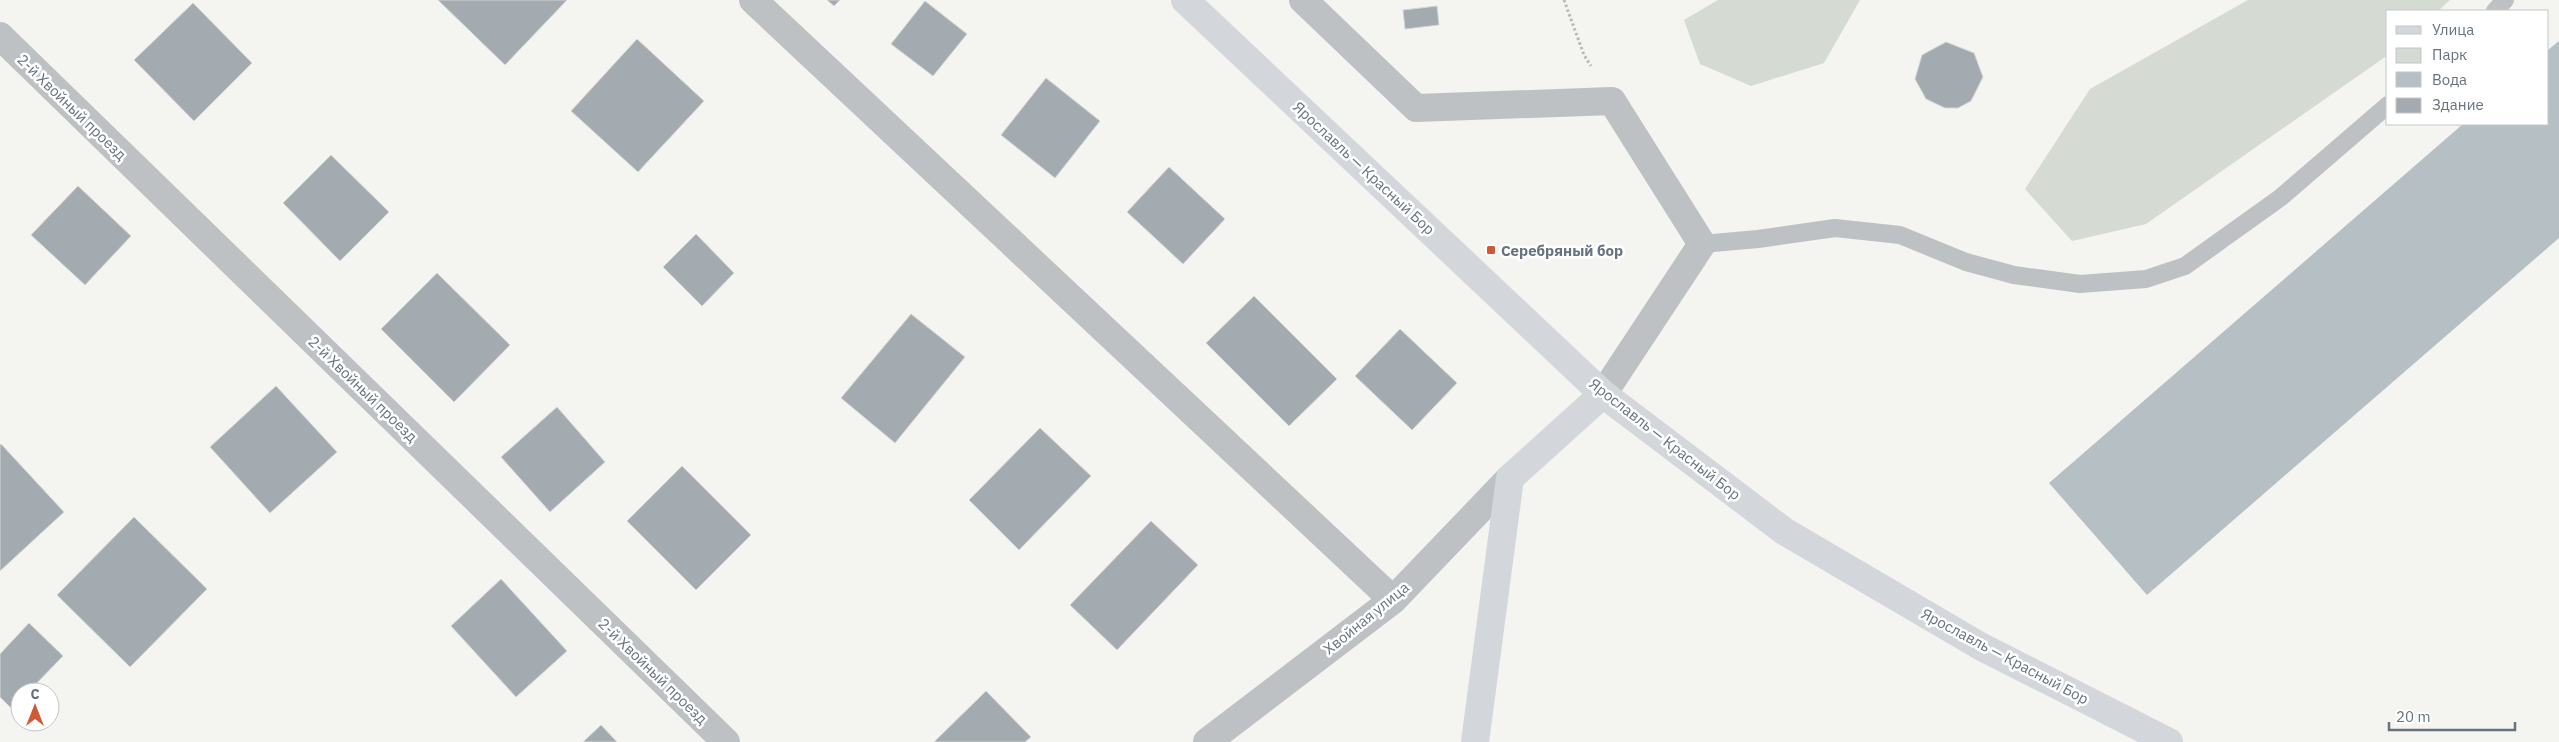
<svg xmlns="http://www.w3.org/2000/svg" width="2559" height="742" font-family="'IBM Plex Sans',sans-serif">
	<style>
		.green { fill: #d5dad2 }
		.water { fill: #b6c0c4 }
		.building { fill: #a4abb0; stroke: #d5d5d3 }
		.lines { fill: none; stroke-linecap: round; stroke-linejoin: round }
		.path { stroke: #b7babc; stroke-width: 3; stroke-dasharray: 2.5 2.5; stroke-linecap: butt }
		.lane { stroke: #bdc1c4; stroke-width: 18 }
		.street { stroke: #bdc1c4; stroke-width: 28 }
		.secondary { stroke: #d3d7db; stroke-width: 28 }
		.poi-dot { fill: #cf5835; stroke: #fff; stroke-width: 2 }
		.labels { text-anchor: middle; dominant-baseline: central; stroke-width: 5; stroke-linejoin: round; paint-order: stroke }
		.street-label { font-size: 15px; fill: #66737e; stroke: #fff }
		.poi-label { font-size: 15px; font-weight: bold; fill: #66737e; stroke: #fff; text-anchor: start }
	</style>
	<rect width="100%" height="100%" fill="#f4f4f0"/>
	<!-- green -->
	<g class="green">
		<polygon points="1718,0 1860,0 1824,63 1751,86 1700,64 1684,20"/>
		<polygon points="2248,0 2450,0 2438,11 2388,11 2388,55 2146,224 2072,241 2025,189 2090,89"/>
	</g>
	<!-- water -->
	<polygon class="water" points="2559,41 2559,238 2147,595 2049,483 2463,124 2548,124 2548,50"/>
	<!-- building -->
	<g class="building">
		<polygon points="438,0 567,0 505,65"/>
		<polygon points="827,0 840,0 834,6"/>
		<polygon points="925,1 967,34 933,76 891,44"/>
		<polygon points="193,3 252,63 194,121 134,60"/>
		<polygon points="1437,6 1439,25 1405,29 1403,10"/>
		<polygon points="637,39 704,101 638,172 571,111"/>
		<polygon points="1946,42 1974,53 1983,77 1971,101 1958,108 1945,108 1926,99 1915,79 1922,55"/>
		<polygon points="1046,78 1100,121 1055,178 1001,135"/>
		<polygon points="331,155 389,212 340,261 283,203"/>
		<polygon points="1169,167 1225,219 1183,264 1127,212"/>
		<polygon points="78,186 131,236 85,285 31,235"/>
		<polygon points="696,234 734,273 702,306 663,267"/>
		<polygon points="437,273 510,345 454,402 381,329"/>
		<polygon points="1254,296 1337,379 1289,426 1206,343"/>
		<polygon points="911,314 965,357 895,443 841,398"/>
		<polygon points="1400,329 1457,383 1412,430 1355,376"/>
		<polygon points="276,386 337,452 270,513 210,447"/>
		<polygon points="557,407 605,462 550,512 501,457"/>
		<polygon points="1040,428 1091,476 1019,550 969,500"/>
		<polygon points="1,444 64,512 0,571 0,445"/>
		<polygon points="682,466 751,535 696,590 627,521"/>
		<polygon points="134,517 207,589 130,667 57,595"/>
		<polygon points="1151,521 1198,565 1117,650 1070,605"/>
		<polygon points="501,579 567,651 516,697 451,626"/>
		<polygon points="29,623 63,656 28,692 20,692 20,701 12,709 0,697 0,654"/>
		<polygon points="986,691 1031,737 1025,742 934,742"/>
		<polygon points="601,725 617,742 583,742"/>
	</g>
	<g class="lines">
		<!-- path -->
		<polyline class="path" points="1564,0 1584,55 1591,66"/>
		<!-- lane -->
		<g class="lane">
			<polyline points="2495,11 2505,0"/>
			<polyline points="1702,244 1758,239 1835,228 1900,235 1966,262 2014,275 2080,284 2146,279 2185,266 2224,238 2280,198 2388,105"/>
		</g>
		<!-- street -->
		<g class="street">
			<polyline points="753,0 1393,600"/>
			<polyline points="1303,0 1416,108 1612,101 1702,244 1603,394"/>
			<polyline points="0,36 726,742"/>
			<polyline points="1207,742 1393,600 1510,478"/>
		</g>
		<!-- secondary -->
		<g class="secondary">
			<polyline points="1185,0 1603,394 1784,531 1980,646 2169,742"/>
			<polyline points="1475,742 1510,478 1603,394"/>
		</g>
	</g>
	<!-- markers -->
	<rect class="poi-dot" x="1486" y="245" width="10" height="10" rx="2.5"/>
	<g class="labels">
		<!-- street labels -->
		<g class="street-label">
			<text transform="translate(72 107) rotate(44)">2-й Хвойный проезд</text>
			<text transform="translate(1364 168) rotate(43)">Ярославль — Красный Бор</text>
			<text transform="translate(363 389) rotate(44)">2-й Хвойный проезд</text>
			<text transform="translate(1665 439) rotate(38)">Ярославль — Красный Бор</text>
			<text transform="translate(1366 618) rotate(-39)">Хвойная улица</text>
			<text transform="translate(2005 656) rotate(28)">Ярославль — Красный Бор</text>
			<text transform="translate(653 671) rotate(44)">2-й Хвойный проезд</text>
		</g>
		<!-- poi labels -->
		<g class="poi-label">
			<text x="1501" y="250">Серебряный бор</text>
		</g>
	</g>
	<!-- legend -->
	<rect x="2386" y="10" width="162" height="115" fill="#ffffff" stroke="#c2c7cb"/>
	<rect x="2396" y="26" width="25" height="8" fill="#d3d7db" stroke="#c2c7cb"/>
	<text x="2432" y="35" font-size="15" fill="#66737e">Улица</text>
	<rect x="2396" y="48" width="25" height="15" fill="#d5dad2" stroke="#c2c7cb"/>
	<text x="2432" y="60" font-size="15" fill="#66737e">Парк</text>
	<rect x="2396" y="72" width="25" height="15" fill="#b6c0c4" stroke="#c2c7cb"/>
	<text x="2432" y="85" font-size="15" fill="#66737e">Вода</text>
	<rect x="2396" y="98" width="25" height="15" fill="#a4abb0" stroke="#c2c7cb"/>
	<text x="2432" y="110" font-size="15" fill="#66737e">Здание</text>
	<!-- north arrow -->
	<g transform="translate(35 707)"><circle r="24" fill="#ffffff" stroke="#c2c7cb"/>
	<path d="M0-4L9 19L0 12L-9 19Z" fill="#cf5835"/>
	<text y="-8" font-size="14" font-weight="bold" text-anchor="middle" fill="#66737e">С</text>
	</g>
	<!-- scale -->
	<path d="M2389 722v8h126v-8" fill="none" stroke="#66737e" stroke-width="2.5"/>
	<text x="2396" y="722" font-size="15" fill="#66737e" stroke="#ffffff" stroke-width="4" paint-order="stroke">20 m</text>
</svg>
